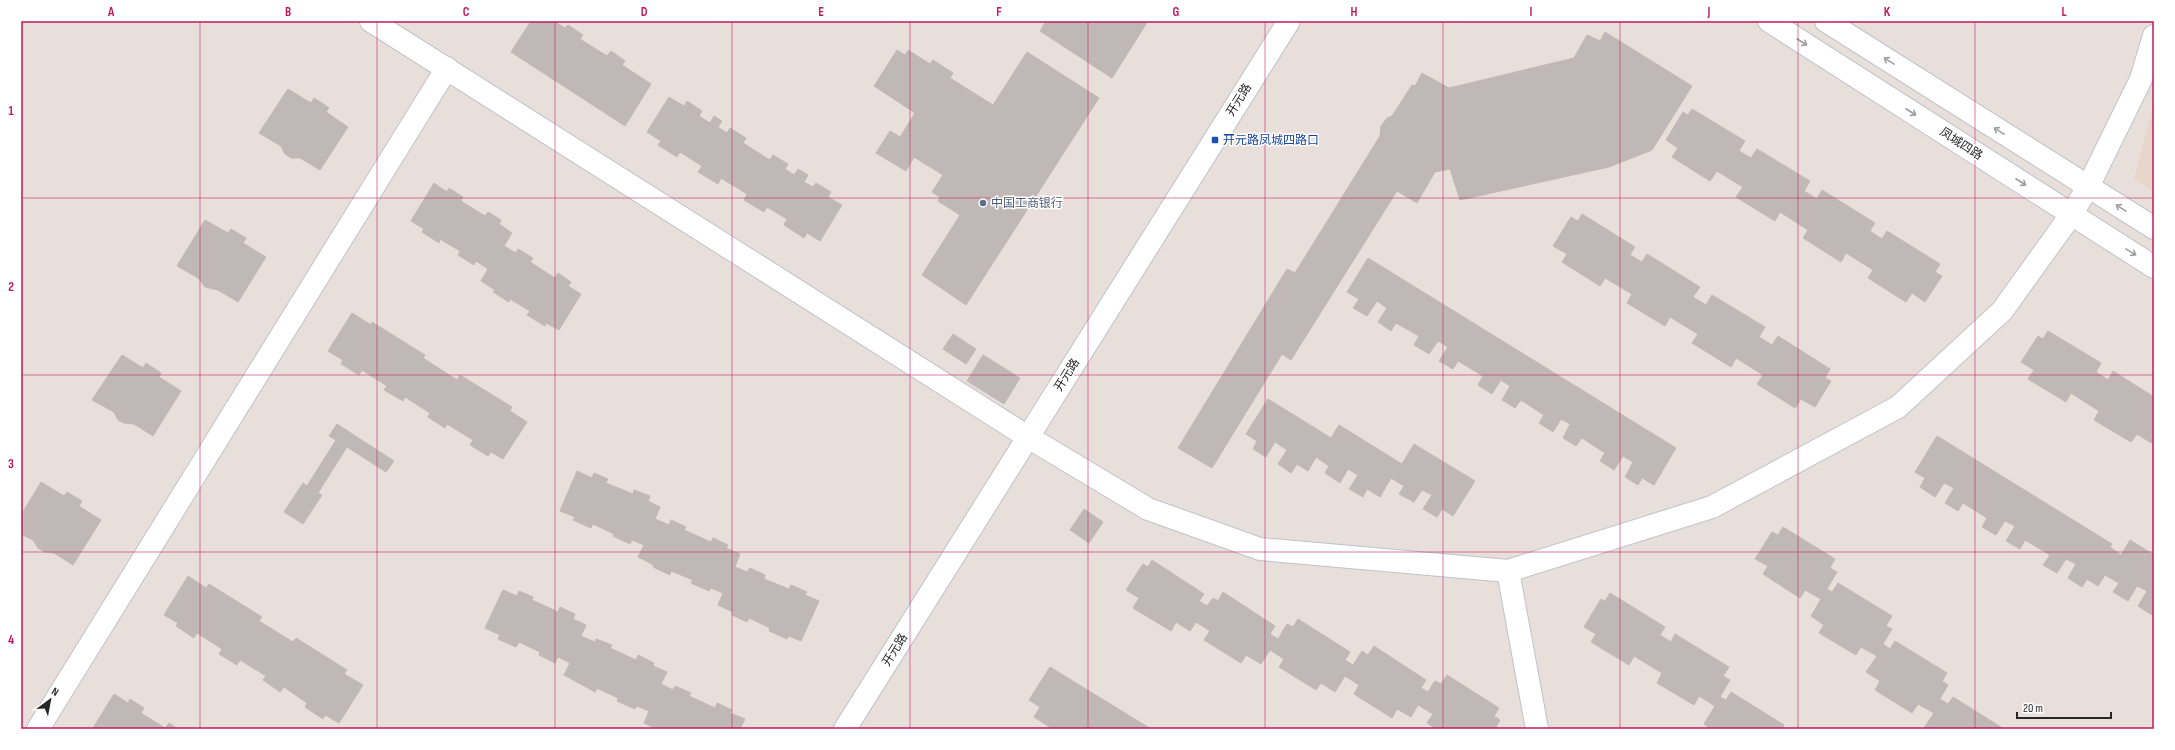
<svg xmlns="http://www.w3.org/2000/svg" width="2175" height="750" font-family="'Sofia Sans Condensed','Noto Sans SC',sans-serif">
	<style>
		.education { fill: #e8d6ca }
		.building { fill: #c0b8b6; stroke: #c2b9b4 }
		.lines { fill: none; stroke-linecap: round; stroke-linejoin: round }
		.minor-casing { stroke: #bec4cc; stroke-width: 24 }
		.tertiary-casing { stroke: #bec4cc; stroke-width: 24 }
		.minor { stroke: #fff; stroke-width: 22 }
		.tertiary { stroke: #fff; stroke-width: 22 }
		.oneway { stroke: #9e9e9e }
		.grid { fill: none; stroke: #c2185b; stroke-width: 1; stroke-opacity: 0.55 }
		.transit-dot { fill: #1a4fb4; stroke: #fff; stroke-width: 1.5 }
		.service-dot { fill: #5c6f8a; stroke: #fff; stroke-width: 1.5 }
		.labels { text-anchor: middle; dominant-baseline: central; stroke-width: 3; stroke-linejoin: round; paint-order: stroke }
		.street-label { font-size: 12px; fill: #272727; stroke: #fff }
		.transit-label { font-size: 12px; fill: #164399; stroke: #fff; text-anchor: start }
		.service-label { font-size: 12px; fill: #4e5e75; stroke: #fff; text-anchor: start }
		.neatline { fill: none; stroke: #c2185b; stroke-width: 1.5 }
		.grid-label { font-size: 13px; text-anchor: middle; font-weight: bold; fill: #c2185b }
	</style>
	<rect width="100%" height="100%" fill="#e8deda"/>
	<!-- education -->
	<polygon class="education" points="2154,104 2154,191 2134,179"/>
	<!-- building -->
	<g class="building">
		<polygon points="531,21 554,21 565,28 568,25 583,35 580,39 607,56 611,51 625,61 622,65 651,84 625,126 511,52"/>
		<polygon points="1046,21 1148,21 1112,78 1040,31"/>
		<polygon points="1605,32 1692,86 1652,150 1609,167 1460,200 1450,169 1435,172 1417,203 1397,191 1291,360 1282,354 1212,468 1178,448 1287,269 1295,273 1380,136 1381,126 1387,118 1392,116 1412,85 1415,86 1422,73 1449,88 1574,58 1587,35 1600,41"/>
		<polygon points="897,50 905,55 908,50 930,64 933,60 953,73 950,78 993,105 1027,52 1099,98 966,305 922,275 960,215 938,201 940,197 932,192 943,175 914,157 906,171 876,153 890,131 900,137 915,113 874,86"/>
		<polygon points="288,89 311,103 314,98 325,105 329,108 326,112 348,127 320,170 300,158 291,158 285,154 281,146 259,133"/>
		<polygon points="669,97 684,106 687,101 702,111 699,116 710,123 714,116 722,121 718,127 727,133 730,128 746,138 743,143 770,160 773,155 788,164 785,169 794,175 798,169 808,175 804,182 813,187 816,183 831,192 828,197 842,205 820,241 807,233 804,238 784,225 787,219 767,207 764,212 744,200 747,194 721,178 718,184 698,172 702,166 680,152 677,157 658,145 661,141 647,132"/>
		<polygon points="1692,109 1745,141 1739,151 1751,158 1757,149 1810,181 1804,191 1817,199 1822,190 1875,223 1870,231 1882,239 1887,231 1940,264 1935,272 1942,276 1925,302 1912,293 1906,302 1868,278 1873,270 1846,253 1841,262 1803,238 1808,230 1780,212 1775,221 1736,197 1743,187 1717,171 1710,181 1672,157 1678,148 1666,140 1683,112 1688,115"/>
		<polygon points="434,183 447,192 449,188 463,197 461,201 485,216 488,212 501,220 499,224 512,233 504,246 516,253 518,249 533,258 530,262 555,278 558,273 571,282 568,286 581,294 559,330 546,323 545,326 527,315 530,311 510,299 509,302 493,292 495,290 481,281 488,269 476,261 474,265 458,255 460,251 440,239 439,243 422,232 424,229 411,221"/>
		<polygon points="1582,214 1635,247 1630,255 1642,262 1647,254 1700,287 1693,297 1706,305 1712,295 1765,327 1759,337 1772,345 1778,336 1830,369 1825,378 1831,381 1815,407 1801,399 1795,408 1757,384 1763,375 1736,358 1731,367 1692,343 1698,334 1670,317 1665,326 1627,303 1632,294 1605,278 1600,286 1562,262 1567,254 1553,246 1571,217 1578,221"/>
		<polygon points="205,220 228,233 231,229 246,238 243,243 266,257 238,302 218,290 205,287 198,278 177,266"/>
		<polygon points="1368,258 1676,448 1654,485 1642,478 1638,485 1625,477 1633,462 1623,456 1614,470 1600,461 1605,453 1582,438 1576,446 1563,438 1570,424 1561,419 1553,432 1539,423 1544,415 1521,400 1515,408 1502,400 1510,386 1501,380 1492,394 1478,385 1483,376 1458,361 1453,369 1439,361 1448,347 1438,341 1429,354 1414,345 1419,336 1396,323 1391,331 1378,322 1387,308 1377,301 1367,316 1353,308 1359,299 1347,292"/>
		<polygon points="352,313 371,325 372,322 425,355 423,358 457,380 460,375 512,407 510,411 527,422 503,459 491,452 488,456 470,445 473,440 447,424 445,428 428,417 430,413 405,397 403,401 384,390 387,386 362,370 359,375 341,364 343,360 328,351"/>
		<polygon points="2048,331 2101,363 2096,372 2108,380 2113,371 2154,397 2154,439 2151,443 2137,434 2131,442 2094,420 2099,411 2071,393 2066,402 2028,379 2034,370 2021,362 2038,336 2043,339"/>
		<polygon points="953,334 976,349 966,364 943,349"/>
		<polygon points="122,355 143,368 146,363 161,373 159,377 181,391 153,436 134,424 124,423 118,420 114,412 92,400"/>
		<polygon points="983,355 1020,378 1004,404 967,381"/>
		<polygon points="1268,399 1331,438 1339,425 1402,464 1414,444 1475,481 1453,516 1442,509 1437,517 1423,509 1432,495 1422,490 1414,502 1399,494 1404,486 1391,478 1380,497 1367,489 1363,497 1349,489 1358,475 1348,469 1340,483 1325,473 1329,466 1316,457 1308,471 1297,464 1291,473 1278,464 1287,450 1275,442 1266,457 1253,449 1257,441 1246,434"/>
		<polygon points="337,424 394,461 386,472 347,447 318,493 322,495 303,524 284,512 303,483 307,486 336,440 329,436"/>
		<polygon points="1937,436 2112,544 2110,547 2121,555 2130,540 2154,555 2154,612 2152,615 2138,606 2147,591 2137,586 2128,601 2113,592 2119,583 2105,575 2098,586 2087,579 2082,587 2068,578 2076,564 2066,559 2057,573 2043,565 2050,555 2025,540 2020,549 2006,541 2015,526 2005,521 1996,535 1982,527 1987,518 1963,503 1958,511 1945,503 1954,488 1944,483 1935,497 1920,487 1925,478 1915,472"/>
		<polygon points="577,471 592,478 594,473 608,479 606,483 633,494 634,490 650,496 648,501 660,507 655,519 669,525 671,520 686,527 684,530 711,542 713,538 728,545 726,548 740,554 735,567 747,572 750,568 765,575 764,579 789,589 791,585 807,592 805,595 819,601 801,641 789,636 787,639 769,631 770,628 749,618 747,622 732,615 733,612 718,605 723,593 711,588 709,591 691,583 693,580 671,571 670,575 653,567 654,565 638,557 644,545 632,540 630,544 613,536 614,534 593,524 591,528 573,520 575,517 560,511"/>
		<polygon points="41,482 64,496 67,492 82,501 79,506 101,520 73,565 54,553 45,552 38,548 33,540 21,534 21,515"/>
		<polygon points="1084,509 1103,522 1089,543 1070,530"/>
		<polygon points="1783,527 1835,559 1830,568 1837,572 1827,589 1832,592 1838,583 1892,616 1886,626 1892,629 1883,644 1890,649 1895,641 1947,673 1942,681 1948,685 1940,699 1948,704 1953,697 2004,729 1926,729 1924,728 1934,713 1918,704 1912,713 1875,690 1880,681 1866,672 1877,656 1861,647 1856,655 1819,633 1824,625 1811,616 1821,599 1805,590 1800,598 1763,574 1768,566 1755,559 1772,532 1778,535"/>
		<polygon points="1152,560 1204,594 1199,601 1207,606 1213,598 1218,601 1223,592 1275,626 1270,634 1278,639 1287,624 1293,627 1298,619 1350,652 1345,660 1353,665 1362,651 1368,655 1374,646 1426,680 1421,688 1428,692 1435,681 1441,684 1447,675 1499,708 1494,716 1500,720 1495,729 1436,729 1427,723 1433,714 1418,705 1411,717 1397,709 1392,718 1354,694 1359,685 1345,676 1335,692 1321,683 1316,690 1279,667 1284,659 1270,650 1261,664 1246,655 1241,663 1204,640 1210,631 1196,622 1190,631 1176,622 1171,631 1133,608 1139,598 1126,590 1143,564 1148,567"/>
		<polygon points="188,576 206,588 209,584 262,617 259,621 293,642 296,638 347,670 344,674 363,685 339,723 325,715 323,719 305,707 307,703 284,687 280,692 263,680 266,676 240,660 237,665 219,654 222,649 197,633 194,638 176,626 178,623 164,615"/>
		<polygon points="503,590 517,596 519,591 533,597 532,600 558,612 560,607 575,614 573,619 586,625 581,636 595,642 596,639 612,645 610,648 636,660 638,655 654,663 653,666 667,672 661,684 673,690 675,686 691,693 689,696 715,708 717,703 732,710 730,713 745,719 740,729 657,729 644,723 649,711 637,706 635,709 617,701 618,698 597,688 595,692 564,675 570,663 558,657 555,663 539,655 540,652 519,642 516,647 498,639 500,635 485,628"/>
		<polygon points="1610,593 1665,627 1660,635 1671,642 1675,634 1729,667 1723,676 1730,680 1720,697 1726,700 1731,692 1784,725 1782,729 1711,729 1704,724 1715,706 1699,696 1694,705 1657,683 1662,673 1634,656 1629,665 1591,642 1596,634 1584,627 1601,599 1605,601"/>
		<polygon points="1050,667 1151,729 1053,729 1034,717 1040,707 1029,700"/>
		<polygon points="114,694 128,703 130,699 144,708 141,713 165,728 169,723 178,729 95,729 93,728"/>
	</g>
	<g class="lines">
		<defs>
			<g id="minor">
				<polyline points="371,21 1028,437 1148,509 1260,549 1508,571 1712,507 1898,407 2002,311 2071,215 2088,187 2141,79 2154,36"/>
				<polyline points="1508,571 1537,729"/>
				<polyline points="38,729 447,68"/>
			</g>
			<g id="tertiary">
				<polyline points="1769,21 2154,267"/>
				<polyline points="1826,21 2154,228"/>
				<polyline points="845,729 1289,21"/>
			</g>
		</defs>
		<!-- minor casing -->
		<use href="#minor" class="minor-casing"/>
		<!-- tertiary casing -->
		<use href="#tertiary" class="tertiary-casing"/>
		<!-- minor -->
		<use href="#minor" class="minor"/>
		<!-- tertiary -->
		<use href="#tertiary" class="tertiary"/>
	</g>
	<!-- one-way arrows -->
	<defs><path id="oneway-shaft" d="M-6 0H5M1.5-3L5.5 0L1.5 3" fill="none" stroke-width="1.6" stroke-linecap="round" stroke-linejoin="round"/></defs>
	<g class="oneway">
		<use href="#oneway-shaft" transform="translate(1802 42) rotate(33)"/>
		<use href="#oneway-shaft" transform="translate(1889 61) rotate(-148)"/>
		<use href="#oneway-shaft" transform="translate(1911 112) rotate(33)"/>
		<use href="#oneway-shaft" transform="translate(1999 131) rotate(-148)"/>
		<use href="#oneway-shaft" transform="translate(2021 182) rotate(33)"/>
		<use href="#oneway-shaft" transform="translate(2121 208) rotate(-148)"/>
		<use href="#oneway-shaft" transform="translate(2131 252) rotate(32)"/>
	</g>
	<!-- grid -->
	<path class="grid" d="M200,21V729M377,21V729M555,21V729M732,21V729M910,21V729M1088,21V729M1265,21V729M1443,21V729M1620,21V729M1798,21V729M1975,21V729M21,198H2154M21,375H2154M21,552H2154"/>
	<!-- markers -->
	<rect class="transit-dot" x="1211" y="136" width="8" height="8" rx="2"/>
	<circle class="service-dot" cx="983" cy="203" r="4"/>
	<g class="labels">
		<!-- street labels -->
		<g class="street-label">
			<text transform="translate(1239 100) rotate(-58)">开元路</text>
			<text transform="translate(1961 144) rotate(33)">凤城四路</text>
			<text transform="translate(1067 375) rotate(-58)">开元路</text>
			<text transform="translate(895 650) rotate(-58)">开元路</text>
		</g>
		<!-- transit labels -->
		<g class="transit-label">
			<text x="1223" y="140">开元路凤城四路口</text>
		</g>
		<!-- service labels -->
		<g class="service-label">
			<text x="991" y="203">中国工商银行</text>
		</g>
	</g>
	<!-- border -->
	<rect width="2175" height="750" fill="none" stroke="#ffffff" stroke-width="44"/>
	<!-- north arrow -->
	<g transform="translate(50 700) rotate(32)" stroke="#ffffff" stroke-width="3" paint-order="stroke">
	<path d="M0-3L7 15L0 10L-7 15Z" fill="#272727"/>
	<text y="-6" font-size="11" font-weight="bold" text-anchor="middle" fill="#272727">N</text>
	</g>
	<!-- scale -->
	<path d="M2017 712v6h94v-6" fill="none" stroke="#272727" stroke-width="2"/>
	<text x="2023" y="712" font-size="12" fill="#272727" stroke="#ffffff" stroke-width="3" paint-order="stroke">20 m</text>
	<rect x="22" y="22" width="2131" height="706" class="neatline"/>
	<g class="grid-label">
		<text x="111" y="16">A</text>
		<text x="288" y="16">B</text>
		<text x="466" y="16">C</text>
		<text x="644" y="16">D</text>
		<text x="821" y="16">E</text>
		<text x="999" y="16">F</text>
		<text x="1176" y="16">G</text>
		<text x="1354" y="16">H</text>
		<text x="1531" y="16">I</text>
		<text x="1709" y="16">J</text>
		<text x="1887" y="16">K</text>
		<text x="2064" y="16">L</text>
		<text x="11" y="115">1</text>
		<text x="11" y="291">2</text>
		<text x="11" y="468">3</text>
		<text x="11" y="644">4</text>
	</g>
</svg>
